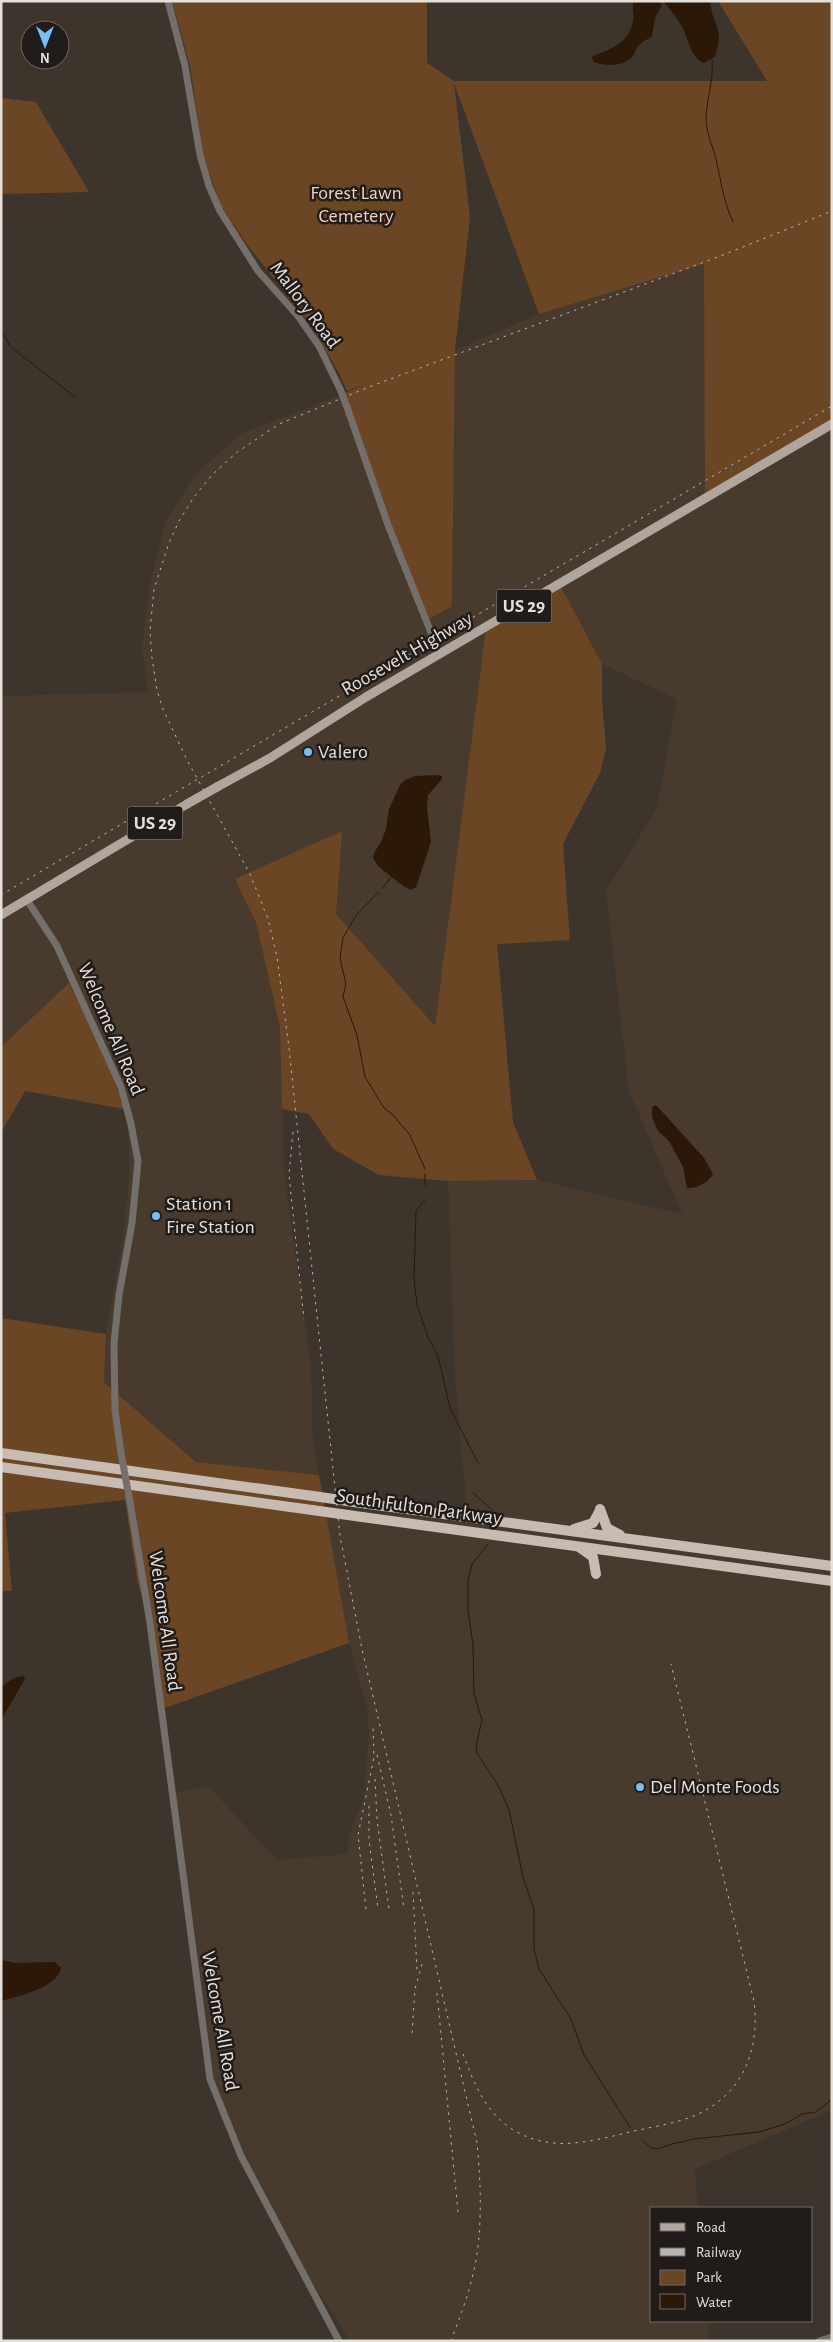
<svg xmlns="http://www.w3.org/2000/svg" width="833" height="2342" font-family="'Alegreya Sans',sans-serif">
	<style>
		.built { fill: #493a2e }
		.green { fill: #6b4625 }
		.water { fill: #2b1807 }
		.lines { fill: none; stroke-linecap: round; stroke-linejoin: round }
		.stream { stroke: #2b1807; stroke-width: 1 }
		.minor { stroke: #746f6b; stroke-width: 7 }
		.major { stroke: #b0a69e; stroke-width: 9 }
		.highway { stroke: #c8bcb2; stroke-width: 10 }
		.rail { stroke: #bcb5af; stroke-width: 1; stroke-dasharray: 2.5 5; stroke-linecap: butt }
		.minor-bridge { stroke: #746f6b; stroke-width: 7 }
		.major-bridge { stroke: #b0a69e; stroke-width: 9 }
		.highway-bridge { stroke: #c8bcb2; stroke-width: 10 }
		.poi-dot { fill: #75c0f6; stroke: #211c19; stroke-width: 2 }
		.labels { text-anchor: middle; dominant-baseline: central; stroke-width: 5; stroke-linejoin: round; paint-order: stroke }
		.shield { fill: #211c19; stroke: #aba5a1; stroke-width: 1 }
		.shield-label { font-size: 19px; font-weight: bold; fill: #e6e0db }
		.park-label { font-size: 20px; fill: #f4d2b7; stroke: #211c19 }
		.street-label { font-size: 20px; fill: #e6e0db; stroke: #211c19 }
		.poi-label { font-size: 20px; fill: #e6e0db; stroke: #211c19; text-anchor: start }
	</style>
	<rect width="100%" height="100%" fill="#3d342c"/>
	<!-- built -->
	<polygon class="built" points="704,264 706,497 832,427 832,2110 695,2169 698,2208 652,2208 652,2321 708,2321 709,2341 350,2341 287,2242 219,2115 201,2018 169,1795 208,1786 277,1860 348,1854 349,1834 364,1799 369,1733 367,1708 349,1643 324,1506 468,1523 455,1378 448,1181 537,1180 682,1214 629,1091 606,891 657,808 677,699 602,664 558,581 487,629 435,1027 336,914 235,879 256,923 280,1027 284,1173 311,1365 313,1441 319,1475 196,1462 104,1381 106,1334 121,1250 129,1182 129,1141 123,1105 102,1045 69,983 1,1047 1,696 148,692 142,648 151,579 166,520 195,475 240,434 340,395 452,606 455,350 539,314"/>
	<!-- green -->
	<g class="green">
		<polygon points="172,1 427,1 427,63 454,81 767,81 718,1 832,1 832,427 705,497 704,264 539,314 454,83 470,217 455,350 452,606 424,622 340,395 373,381 347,391 339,373 310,324 246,243 221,206 203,155 190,66"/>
		<polygon points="1,98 36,102 89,192 1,194"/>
		<polygon points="558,581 602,664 602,700 606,749 600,773 563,844 570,940 497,944 513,1122 537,1180 448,1181 379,1175 333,1149 309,1114 282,1109 280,1027 256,923 235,879 342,831 336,914 435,1026 486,629"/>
		<polygon points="69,983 102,1045 124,1109 25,1091 1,1133 1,1047"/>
		<polygon points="1,1318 106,1334 104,1382 196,1462 319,1475 349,1643 162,1709 146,1612 137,1579 125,1500 5,1513 12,1591 1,1591"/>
	</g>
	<!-- water -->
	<g class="water">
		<path d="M634,1H659L662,5L655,18L652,36C647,40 640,42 637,48C635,51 634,56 631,58C622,67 604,66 594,62L591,57C610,49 629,44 633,21C635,13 631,8 634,1Z"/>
		<path d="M663,1H710C713,29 725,26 715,57L704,63C690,57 689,40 682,27C677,18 670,9 663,1Z"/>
		<polygon points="437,775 442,776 442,779 428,795 427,808 431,842 416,887 411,890 403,886 378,866 373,858 374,853 381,842 386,829 389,809 400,785 405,780 415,776"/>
		<path d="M656,1105L704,1158L713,1174C708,1183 696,1189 687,1188L683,1167L669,1141L658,1131L652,1117V1107Z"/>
		<polygon points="23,1676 25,1679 1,1720 1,1687 14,1678"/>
		<path d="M1,1960L15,1963L50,1962H55L61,1968C57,1988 19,1996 1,2001Z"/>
	</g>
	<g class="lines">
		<!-- stream -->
		<g class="stream">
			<path d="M712,60C714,80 707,97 706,117C706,133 712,144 716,159C721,180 723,201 733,222"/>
			<polyline points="1,331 11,347 75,397"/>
			<polyline points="383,888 391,877"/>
			<polyline points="379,892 356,915 343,938 340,958 346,984 343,997 357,1035 365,1077 384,1108 392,1114 410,1135 425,1169"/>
			<polyline points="425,1174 425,1185"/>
			<polyline points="425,1200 416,1211 414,1278 417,1305 428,1337 438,1356 450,1408 478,1463"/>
			<polyline points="473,1493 493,1511"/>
			<polyline points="488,1544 472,1564 468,1580 468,1611 473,1644 474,1694 482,1720 476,1746 477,1753 499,1787 509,1810 523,1877 534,1909 534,1949 539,1969 571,2019 584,2055 630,2127"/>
			<polyline points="643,2141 651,2148 658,2149 672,2144 694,2139 759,2132 785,2124 802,2114 816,2112 832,2099"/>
		</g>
		<!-- minor -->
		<g class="minor">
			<polyline points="168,1 185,66 200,155 209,186 220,211 258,271 298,316 319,346 340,389"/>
			<polyline points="347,407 388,525 440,655"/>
			<polyline points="27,900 57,946 121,1087 131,1124 138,1161 132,1223 119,1295 114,1343 115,1410 121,1453"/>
			<polyline points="130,1502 150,1623 210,2079 241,2156 339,2341"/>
			<polyline points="819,2341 832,2337"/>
		</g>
		<!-- major -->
		<g class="major">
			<polyline points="217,787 270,758 366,697 832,424"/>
			<polyline points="1,915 187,804"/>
		</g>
		<!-- highway -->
		<g class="highway">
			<polyline points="1,1453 320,1497"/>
			<polyline points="1,1467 312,1510"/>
			<polyline points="361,1503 832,1566"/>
			<polyline points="600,1509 607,1528 620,1535"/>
			<polyline points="362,1517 832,1581"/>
			<polyline points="574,1529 593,1523 600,1510"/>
			<polyline points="579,1547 593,1557 596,1574"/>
		</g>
		<!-- rail -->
		<g class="rail">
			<polyline points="1,895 832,406"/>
			<polyline points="293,1132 289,1175 304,1319"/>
			<polyline points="377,1755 391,1815 404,1909"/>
			<polyline points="375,1779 377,1819 389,1909"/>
			<polyline points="369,1806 369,1840 378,1909"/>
			<polyline points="413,1892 417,1970"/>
			<polyline points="366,1909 358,1835 374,1757 373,1725"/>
			<polyline points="437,1993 458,2212"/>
			<polyline points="412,2033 415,1989 422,1964"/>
			<path d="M463,2054C475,2085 485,2113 515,2131C552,2152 588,2142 626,2133C649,2127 675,2124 696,2115C743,2094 760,2050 754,2001L671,1664"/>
			<path d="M451,2341C459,2319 468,2297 473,2274C483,2235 481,2183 477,2143L362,1649L340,1536L289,1048L277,957L268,919L250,874L187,760L162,707L157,690L152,658L150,631L154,589L169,543L179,521L194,497L212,475L236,453L279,424L369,387L723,255L832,211"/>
		</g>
		<!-- minor-bridge -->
		<g class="minor-bridge">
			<polyline points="340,389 347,407"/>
			<polyline points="121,1453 130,1502"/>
		</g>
		<!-- major-bridge -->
		<polyline class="major-bridge" points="187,804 217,787"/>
		<!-- highway-bridge -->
		<g class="highway-bridge">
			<polyline points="320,1497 361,1503"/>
			<polyline points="312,1510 362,1517"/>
		</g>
	</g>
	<!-- markers -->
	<g class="poi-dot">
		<circle cx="308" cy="752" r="5"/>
		<circle cx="156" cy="1216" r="5"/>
		<circle cx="640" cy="1787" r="5"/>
	</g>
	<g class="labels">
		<!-- shield labels -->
		<g class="shield">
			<rect x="496.5" y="589.5" width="55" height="33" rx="4"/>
			<rect x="127.5" y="806.5" width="55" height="33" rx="4"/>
		</g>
		<g class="shield-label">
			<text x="524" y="606">US 29</text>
			<text x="155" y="823">US 29</text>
		</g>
		<!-- park labels -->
		<g class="park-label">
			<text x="356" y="193">Forest Lawn<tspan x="356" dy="23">Cemetery</tspan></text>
		</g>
		<!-- street labels -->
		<g class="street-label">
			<text transform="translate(305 305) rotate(53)">Mallory Road</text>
			<text transform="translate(407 654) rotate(-30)">Roosevelt Highway</text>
			<text transform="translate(111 1029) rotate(67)">Welcome All Road</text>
			<text transform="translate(419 1507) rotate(8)">South Fulton Parkway</text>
			<text transform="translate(165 1621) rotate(82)">Welcome All Road</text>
			<text transform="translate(220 2021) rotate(80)">Welcome All Road</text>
		</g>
		<!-- poi labels -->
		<g class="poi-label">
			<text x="318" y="752">Valero</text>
			<text x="166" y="1204">Station 1<tspan x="166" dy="23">Fire Station</tspan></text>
			<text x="650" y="1787">Del Monte Foods</text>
		</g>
	</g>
	<!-- border -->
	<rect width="833" height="2342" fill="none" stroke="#e6e0db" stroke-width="5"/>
	<!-- legend -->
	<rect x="650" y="2207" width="162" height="115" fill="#211c19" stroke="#706a67"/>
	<rect x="660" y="2223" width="25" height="8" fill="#b0a69e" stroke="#706a67"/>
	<text x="696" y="2232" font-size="15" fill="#e6e0db">Road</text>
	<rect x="660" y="2248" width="25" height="8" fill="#bcb5af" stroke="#706a67"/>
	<text x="696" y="2257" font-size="15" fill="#e6e0db">Railway</text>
	<rect x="660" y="2270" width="25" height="15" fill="#6b4625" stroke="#706a67"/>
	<text x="696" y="2282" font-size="15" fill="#e6e0db">Park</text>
	<rect x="660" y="2294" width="25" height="15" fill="#2b1807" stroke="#706a67"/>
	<text x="696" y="2307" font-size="15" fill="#e6e0db">Water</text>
	<!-- north arrow -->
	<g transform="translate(45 45) rotate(180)"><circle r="24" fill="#211c19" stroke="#706a67"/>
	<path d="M0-4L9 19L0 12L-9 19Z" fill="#75c0f6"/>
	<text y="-8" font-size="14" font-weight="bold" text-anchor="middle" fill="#e6e0db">N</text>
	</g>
</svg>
